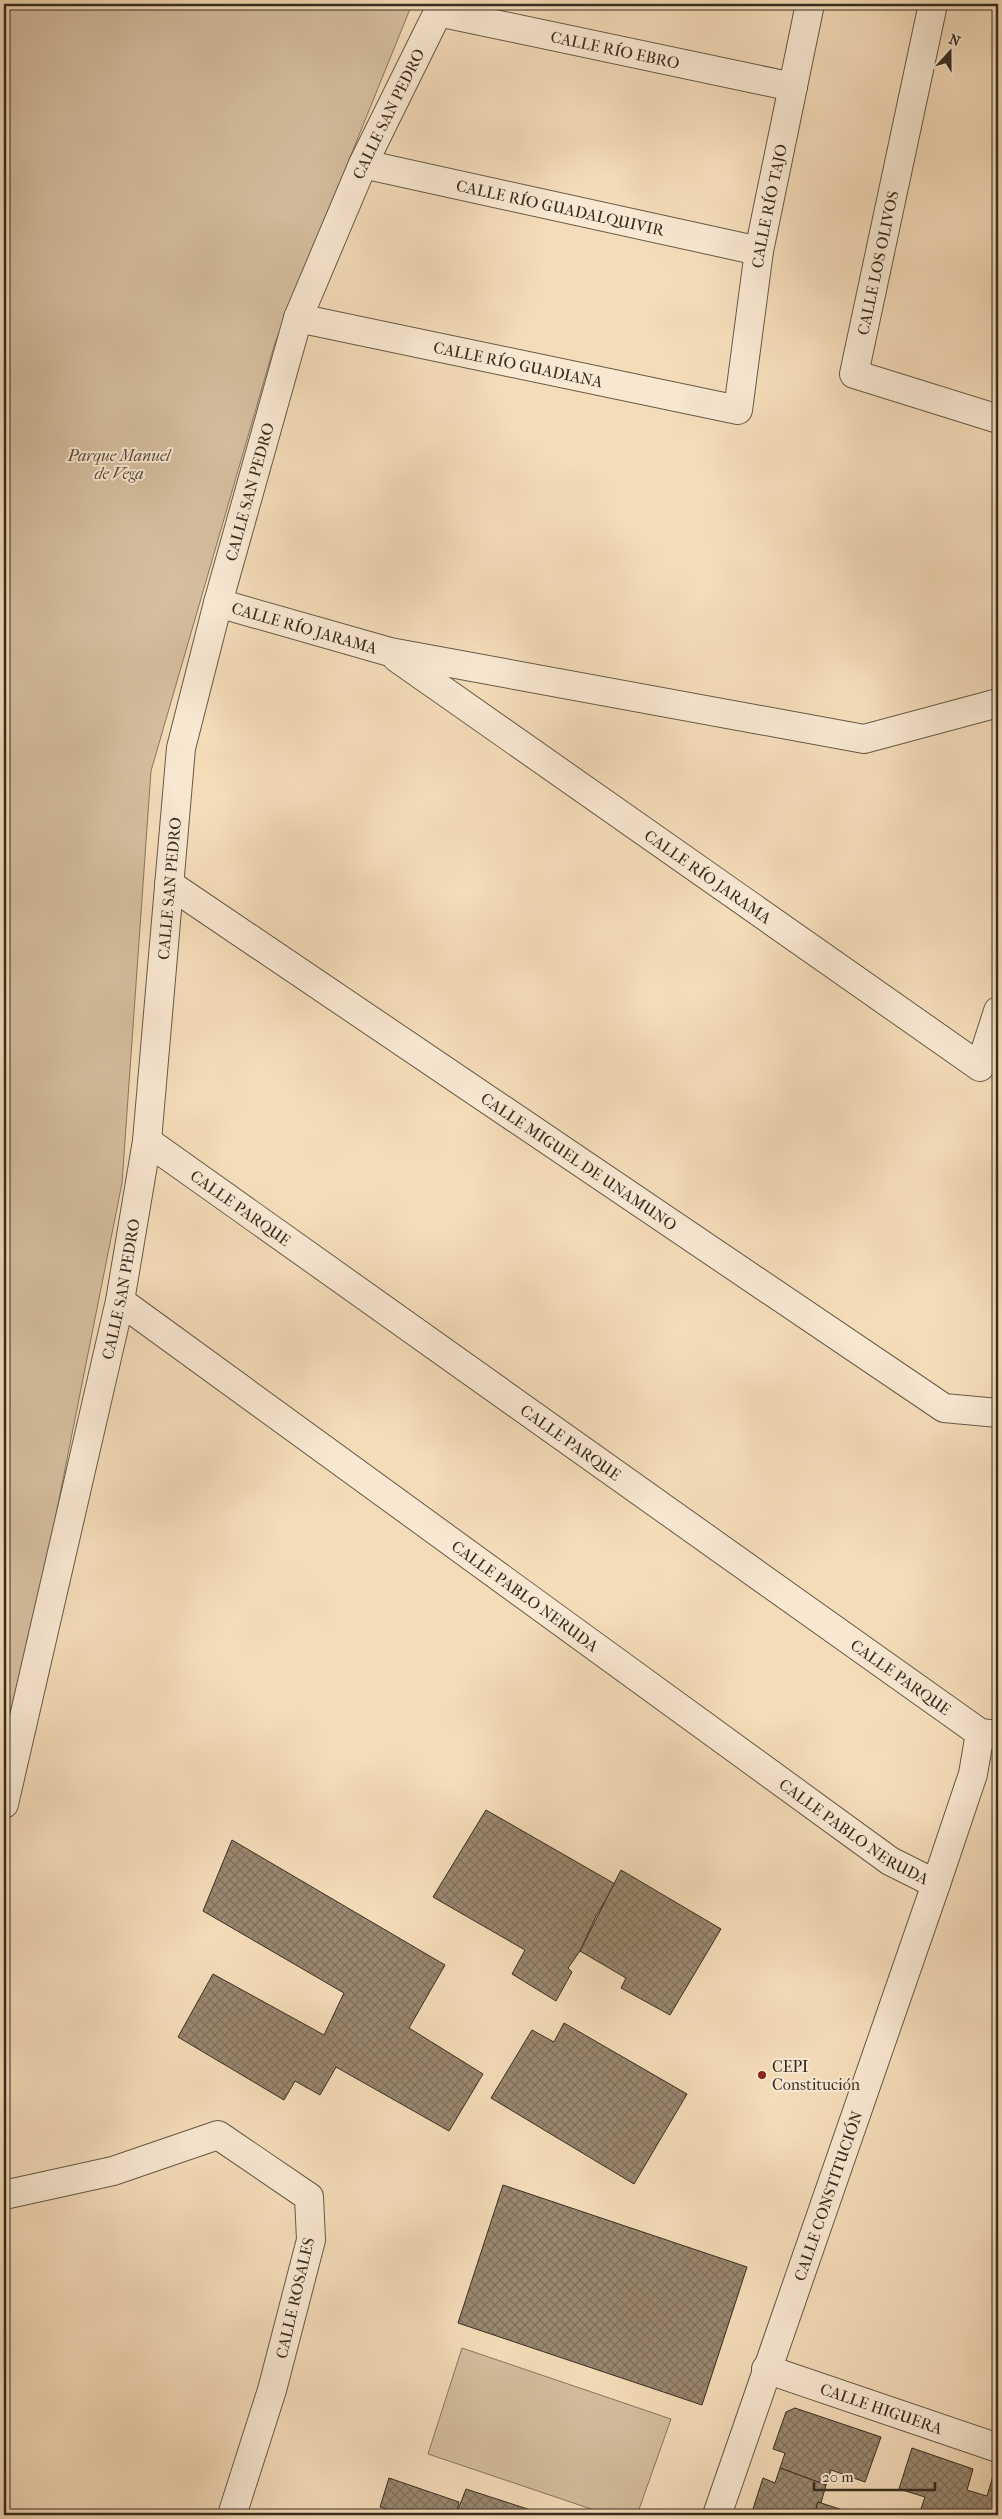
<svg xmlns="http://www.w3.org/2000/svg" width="1002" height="2519" font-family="'IM FELL French Canon',serif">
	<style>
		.park { fill: #d5be9f; stroke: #867660 }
		.building { fill: url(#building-cross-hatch); stroke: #372d20 }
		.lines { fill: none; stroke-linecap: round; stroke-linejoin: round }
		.street-casing { stroke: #665946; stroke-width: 30 }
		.street { stroke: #f8e8d2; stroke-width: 28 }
		.poi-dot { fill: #8f2418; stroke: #f8e8d2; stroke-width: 2 }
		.labels { text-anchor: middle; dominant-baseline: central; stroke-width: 4; stroke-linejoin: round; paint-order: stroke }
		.street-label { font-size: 16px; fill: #372d20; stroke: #f8e8d2 }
		.park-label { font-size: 16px; font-style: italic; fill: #574a39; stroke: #f8e8d2 }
		.poi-label { font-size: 16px; fill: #372d20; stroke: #f8e8d2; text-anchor: start }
	</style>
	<defs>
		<pattern id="building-cross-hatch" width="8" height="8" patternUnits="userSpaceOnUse" patternTransform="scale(1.25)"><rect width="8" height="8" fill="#9a8870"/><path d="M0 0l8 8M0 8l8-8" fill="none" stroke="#7e705c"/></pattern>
	</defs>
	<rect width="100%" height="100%" fill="#f5dcb9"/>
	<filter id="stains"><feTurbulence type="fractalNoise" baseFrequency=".004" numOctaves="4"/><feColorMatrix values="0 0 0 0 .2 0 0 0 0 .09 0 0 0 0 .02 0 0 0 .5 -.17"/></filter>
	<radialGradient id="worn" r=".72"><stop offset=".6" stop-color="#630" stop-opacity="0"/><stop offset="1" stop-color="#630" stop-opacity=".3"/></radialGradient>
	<!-- park -->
	<g class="park">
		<polygon points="4,4 412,4 275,343 151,771 122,1183 29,1650 4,1749"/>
		<polygon points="462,2348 671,2419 637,2515 609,2515 428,2454"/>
	</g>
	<!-- building -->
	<g class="building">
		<polygon points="486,1810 615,1884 596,1916 580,1951 568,1968 572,1972 556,2001 512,1974 525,1950 433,1897"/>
		<polygon points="232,1840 445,1965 409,2028 483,2074 449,2131 336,2067 320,2095 295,2081 284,2100 178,2037 213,1974 324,2035 344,1993 203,1911"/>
		<polygon points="621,1870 721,1929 670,2015 621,1988 626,1978 580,1951"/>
		<polygon points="564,2023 687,2094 634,2184 491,2098 532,2030 554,2042"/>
		<polygon points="503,2185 747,2267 702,2405 458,2323"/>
		<polygon points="795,2408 881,2437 865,2482 831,2470 826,2485 780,2468 785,2453 773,2449 786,2412"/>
		<polygon points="912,2448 973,2469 967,2490 987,2496 993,2476 998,2478 998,2515 919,2515 925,2497 899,2489"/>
		<polygon points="780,2468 826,2485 821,2503 818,2502 814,2515 751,2515 763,2478 775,2483"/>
		<polygon points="389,2478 459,2502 456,2515 405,2515 380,2507"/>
		<polygon points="466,2489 546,2515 456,2515"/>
		<polygon points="818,2502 849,2512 848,2515 814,2515"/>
	</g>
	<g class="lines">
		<defs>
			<g id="street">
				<polyline points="933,4 854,374 998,419"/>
				<path id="s1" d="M438,12L793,87"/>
				<path id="s2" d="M363,164L759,251"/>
				<path id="s3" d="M298,318L738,410L759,251L810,4"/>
				<path id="s4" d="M218,603L390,652L864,739L998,703"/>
				<path id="s5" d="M397,658L980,1067L998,1011"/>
				<path id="s6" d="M169,884L944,1408L998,1413"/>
				<path id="s7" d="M147,1141L980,1733L998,1735"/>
				<path id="s8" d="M120,1301L890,1861L936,1884"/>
				<path id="s9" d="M4,1804L120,1301L147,1141L181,748L218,603L298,318L363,164L442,4"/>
				<polyline points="4,2195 113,2171 218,2135 309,2197 311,2240 272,2390 232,2515"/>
				<path id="s10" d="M766,2369L998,2448"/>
				<path id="s11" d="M717,2515L936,1884L973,1774L980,1733"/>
			</g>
		</defs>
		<!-- street casing -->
		<use href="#street" class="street-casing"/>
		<!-- street -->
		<use href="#street" class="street"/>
	</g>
	<!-- markers -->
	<circle class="poi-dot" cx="762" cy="2075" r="5"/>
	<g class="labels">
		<!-- street labels -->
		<g class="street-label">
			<text stroke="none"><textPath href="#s1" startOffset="181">CALLE RÍO EBRO</textPath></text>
			<text stroke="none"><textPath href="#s9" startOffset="1742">CALLE SAN PEDRO</textPath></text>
			<text stroke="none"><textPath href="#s3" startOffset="656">CALLE RÍO TAJO</textPath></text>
			<text stroke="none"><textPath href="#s2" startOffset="202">CALLE RÍO GUADALQUIVIR</textPath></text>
			<text transform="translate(878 263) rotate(-78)">CALLE LOS OLIVOS</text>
			<text stroke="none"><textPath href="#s3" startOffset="225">CALLE RÍO GUADIANA</textPath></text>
			<text stroke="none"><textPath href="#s9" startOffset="1338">CALLE SAN PEDRO</textPath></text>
			<text stroke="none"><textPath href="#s4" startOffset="90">CALLE RÍO JARAMA</textPath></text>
			<text stroke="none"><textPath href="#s5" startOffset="380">CALLE RÍO JARAMA</textPath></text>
			<text stroke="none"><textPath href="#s9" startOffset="932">CALLE SAN PEDRO</textPath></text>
			<text stroke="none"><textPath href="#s6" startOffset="495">CALLE MIGUEL DE UNAMUNO</textPath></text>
			<text stroke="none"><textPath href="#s7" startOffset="115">CALLE PARQUE</textPath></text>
			<text stroke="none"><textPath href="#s9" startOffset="528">CALLE SAN PEDRO</textPath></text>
			<text stroke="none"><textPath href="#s7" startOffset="520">CALLE PARQUE</textPath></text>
			<text stroke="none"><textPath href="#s8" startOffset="501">CALLE PABLO NERUDA</textPath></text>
			<text stroke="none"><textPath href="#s7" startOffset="925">CALLE PARQUE</textPath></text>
			<text stroke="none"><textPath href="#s8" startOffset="906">CALLE PABLO NERUDA</textPath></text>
			<text stroke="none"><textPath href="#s11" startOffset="338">CALLE CONSTITUCIÓN</textPath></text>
			<text transform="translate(295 2298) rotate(-77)">CALLE ROSALES</text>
			<text stroke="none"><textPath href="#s10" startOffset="122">CALLE HIGUERA</textPath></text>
		</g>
		<!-- park labels -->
		<g class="park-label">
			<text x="119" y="455">Parque Manuel<tspan x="119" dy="18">de Vega</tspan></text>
		</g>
		<!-- poi labels -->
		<g class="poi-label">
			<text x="772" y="2066">CEPI<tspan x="772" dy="18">Constitución</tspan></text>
		</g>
	</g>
	<!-- margin -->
	<rect width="1002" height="2519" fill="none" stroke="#f5dcb9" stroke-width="20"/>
	<rect x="5" y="5" width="992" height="2509" fill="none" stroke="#372d20" stroke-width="2.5"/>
	<rect x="10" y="10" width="982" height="2499" fill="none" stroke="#372d20"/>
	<!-- north arrow -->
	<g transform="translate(950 52) rotate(21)" stroke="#f8e8d2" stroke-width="4" paint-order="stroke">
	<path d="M0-4L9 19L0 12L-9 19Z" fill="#372d20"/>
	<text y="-8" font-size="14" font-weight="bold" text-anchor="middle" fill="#372d20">N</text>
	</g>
	<!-- scale -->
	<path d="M814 2482v8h121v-8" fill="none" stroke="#372d20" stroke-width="2.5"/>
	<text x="822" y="2482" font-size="15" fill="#372d20" stroke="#f8e8d2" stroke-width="4" paint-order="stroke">20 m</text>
	<rect width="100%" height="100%" filter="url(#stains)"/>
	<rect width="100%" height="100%" fill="url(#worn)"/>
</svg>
